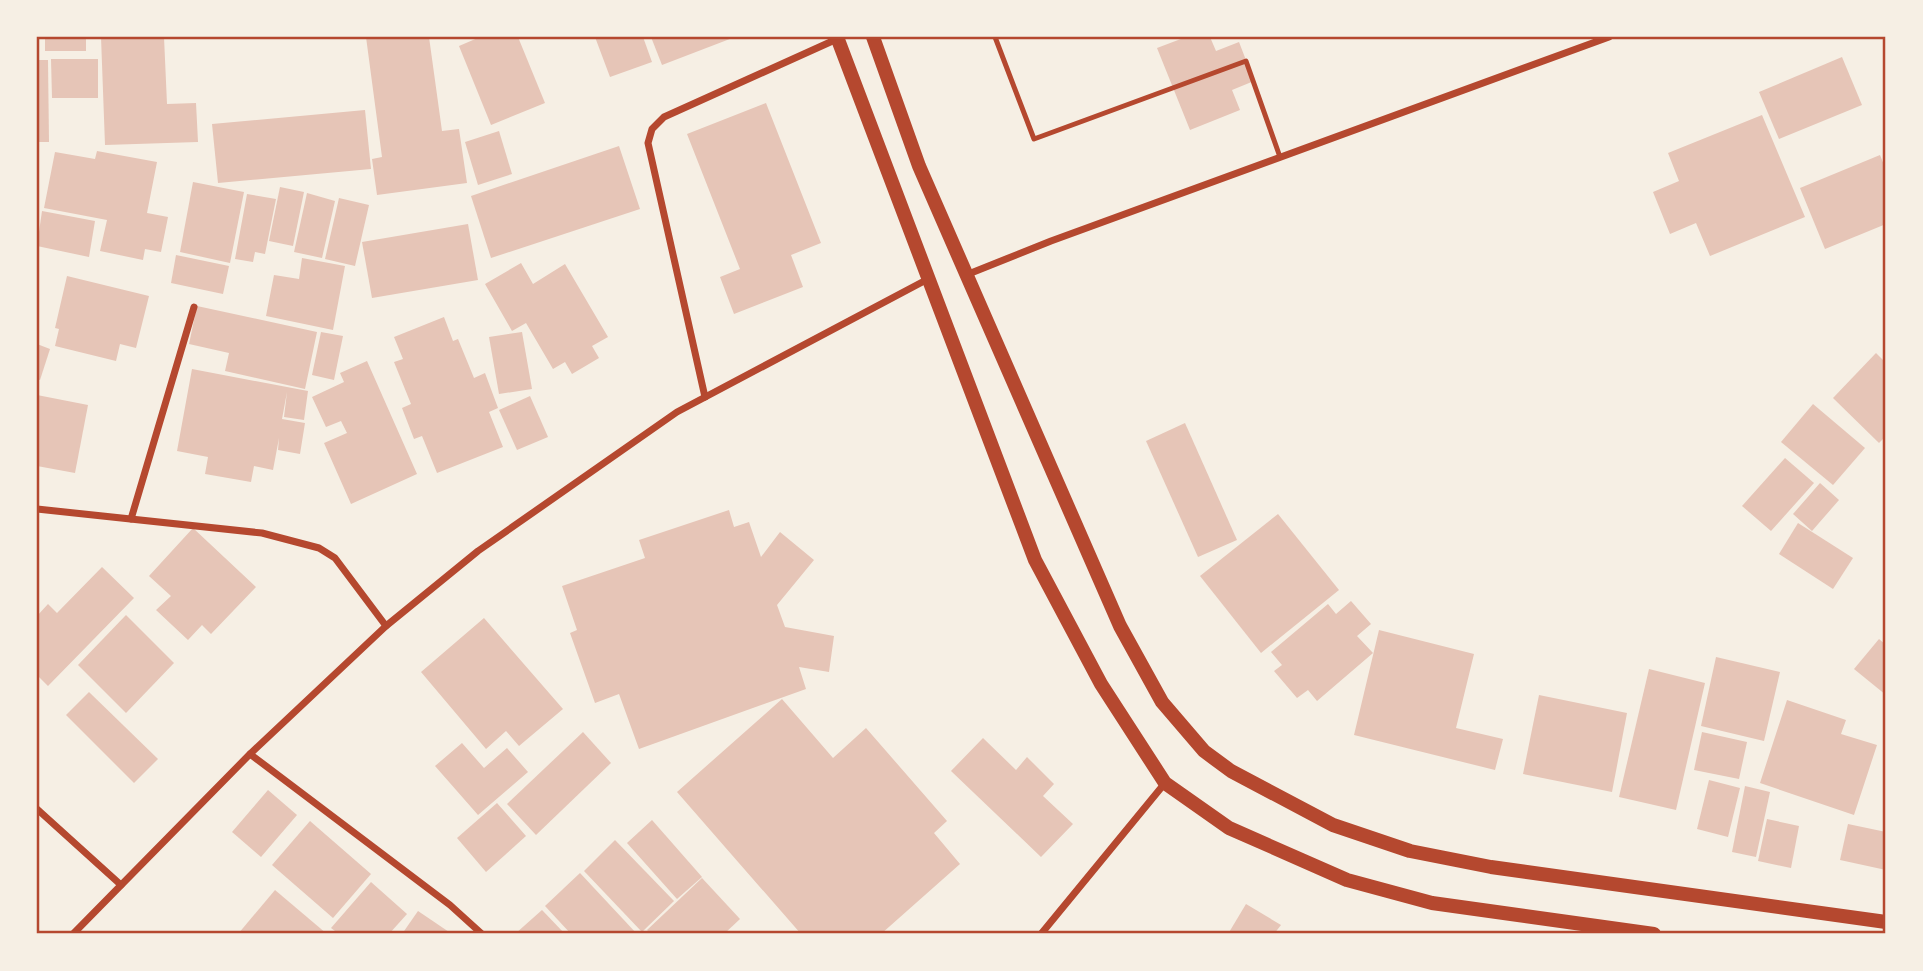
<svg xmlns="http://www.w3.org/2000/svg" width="1923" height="971" font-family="Signika,sans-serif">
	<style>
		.building { fill: #e6c5b7 }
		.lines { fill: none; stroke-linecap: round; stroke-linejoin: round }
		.service { stroke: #b5482f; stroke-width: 5 }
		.minor { stroke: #b5482f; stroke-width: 7 }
		.secondary { stroke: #b5482f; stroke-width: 14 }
		.neatline { fill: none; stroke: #b5482f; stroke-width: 2.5 }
	</style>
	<rect width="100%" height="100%" fill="#f6efe4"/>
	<!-- building -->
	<g class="building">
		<rect x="45" y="37" width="41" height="14"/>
		<polygon points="101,37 164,37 167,104 196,103 198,142 105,145"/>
		<polygon points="366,37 429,37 442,131 459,129 467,183 377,195 372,159 382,157"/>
		<polygon points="480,37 518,37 545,103 491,125 459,46"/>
		<polygon points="595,37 643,37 652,62 610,77"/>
		<polygon points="651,37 735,37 662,65"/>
		<polygon points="1186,37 1210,37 1216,51 1239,42 1254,81 1232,90 1240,110 1190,130 1157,48"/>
		<polygon points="1842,57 1862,105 1779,139 1759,92"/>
		<polygon points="51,59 98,59 98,98 52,98"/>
		<polygon points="37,60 48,60 49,142 37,142"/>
		<polygon points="766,103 821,243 791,255 803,287 734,314 720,277 740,269 687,134"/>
		<polygon points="365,110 371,169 218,183 212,124"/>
		<polygon points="1762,115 1805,217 1710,256 1696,223 1670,234 1653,192 1679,181 1668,153"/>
		<polygon points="499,131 512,174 478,185 465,142"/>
		<polygon points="619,146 640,209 491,258 471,196"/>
		<polygon points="97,151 157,162 147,213 168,217 161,252 145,249 143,260 100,251 107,220 44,208 55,152 95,159"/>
		<polygon points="1880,155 1886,170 1886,224 1825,249 1800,188"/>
		<polygon points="193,182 244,192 230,263 180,252"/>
		<polygon points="280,187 304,192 293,246 269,241"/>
		<polygon points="307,193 335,201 322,258 294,252"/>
		<polygon points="247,194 276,199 265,254 255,252 253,262 235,259"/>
		<polygon points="339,198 369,205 355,266 325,259"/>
		<polygon points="42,211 95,221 89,257 37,246"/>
		<polygon points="468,224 478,280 372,298 362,242"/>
		<polygon points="176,255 229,266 223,294 171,283"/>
		<polygon points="302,258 345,266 333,330 266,316 274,275 299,279"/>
		<polygon points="521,263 533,284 565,264 608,337 592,346 599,358 572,374 565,362 553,369 526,323 512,331 485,284"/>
		<polygon points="67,276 149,296 136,348 120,344 116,361 55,346 59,329 55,328"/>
		<polygon points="197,306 317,332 305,389 225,371 229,353 189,344"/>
		<polygon points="444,317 453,341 458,339 474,378 485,373 498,408 489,412 503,447 437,473 422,436 414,439 402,408 411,404 394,362 403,359 394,337"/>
		<polygon points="321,332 343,336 334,380 312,375"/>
		<polygon points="522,332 532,389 499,394 489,337"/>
		<polygon points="37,344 50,349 40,380 37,379"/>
		<polygon points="1876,353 1886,363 1886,436 1879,443 1833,398"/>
		<polygon points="367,361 417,474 351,504 324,443 347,433 341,421 326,427 312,397 344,382 340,373"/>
		<polygon points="192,369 308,391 304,420 284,417 287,392 282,419 305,423 300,454 278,450 279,438 273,470 254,466 251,482 205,474 208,457 177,451"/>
		<polygon points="37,395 88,405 75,473 37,466"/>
		<polygon points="530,396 548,437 517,450 499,410"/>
		<polygon points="1813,404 1865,448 1833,485 1781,442"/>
		<polygon points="1185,423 1237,540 1198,557 1146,441"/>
		<polygon points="1785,458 1814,483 1771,531 1742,506"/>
		<polygon points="1820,483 1839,500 1812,531 1793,514"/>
		<polygon points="729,510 734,527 749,522 761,557 780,532 814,560 777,605 785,627 834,636 829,672 799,667 806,689 639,749 619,694 595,703 570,633 577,630 562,586 645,558 639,540"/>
		<polygon points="1278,514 1339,590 1261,653 1200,576"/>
		<polygon points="1798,523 1853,558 1833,589 1779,554"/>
		<polygon points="193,528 256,587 211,634 202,625 188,640 156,610 171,596 149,576"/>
		<polygon points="102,567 134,598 48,686 37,675 37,616 48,604 57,613"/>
		<polygon points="1351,601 1371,624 1357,636 1373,653 1317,701 1308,690 1297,698 1274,671 1282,665 1271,652 1328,604 1336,614"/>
		<polygon points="126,615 174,663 126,713 78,665"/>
		<polygon points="484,618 563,709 519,746 506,731 486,749 421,672"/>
		<polygon points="1379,630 1474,654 1456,728 1503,739 1495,770 1354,735"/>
		<polygon points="1879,639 1886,645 1886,695 1854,669"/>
		<polygon points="1716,657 1780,672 1764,741 1701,726"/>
		<polygon points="1649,669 1705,683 1676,810 1619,797"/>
		<polygon points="89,692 158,759 134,783 66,715"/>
		<polygon points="1539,695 1627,713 1612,792 1523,774"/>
		<polygon points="782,699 833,758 866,728 947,821 934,833 960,864 881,934 801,934 677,792"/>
		<polygon points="1787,700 1846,720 1841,734 1877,745 1854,815 1760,783"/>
		<polygon points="583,732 611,763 536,835 507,804"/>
		<polygon points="1702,732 1747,742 1739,779 1694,770"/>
		<polygon points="983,738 1016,770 1027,757 1054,784 1043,796 1073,824 1041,857 951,771"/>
		<polygon points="462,743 484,768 507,748 528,772 478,815 435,766"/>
		<polygon points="1709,780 1740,788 1728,837 1697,829"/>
		<polygon points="1745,786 1770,792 1756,857 1732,852"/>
		<polygon points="268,790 297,815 261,857 232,832"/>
		<polygon points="497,803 526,836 486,872 457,838"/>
		<polygon points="1767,819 1799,826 1791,868 1758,861"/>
		<polygon points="652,820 702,877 677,899 627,843"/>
		<polygon points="310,821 371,874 333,918 272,865"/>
		<polygon points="1848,824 1886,832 1886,870 1840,860"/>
		<polygon points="615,840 674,901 642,932 584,871"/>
		<polygon points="580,873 637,934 571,934 545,906"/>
		<polygon points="702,878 740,919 724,934 651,934 647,930"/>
		<polygon points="371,882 407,914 389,934 339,934 331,928"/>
		<polygon points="275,890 327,934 238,934"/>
		<polygon points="1246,904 1281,925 1274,934 1228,934"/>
		<polygon points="542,910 565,934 515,934"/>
		<polygon points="418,911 452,934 402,934"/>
	</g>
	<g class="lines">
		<!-- service -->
		<polyline class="service" points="995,37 1034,139 1246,61 1280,157"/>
		<!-- minor -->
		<g class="minor">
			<polyline points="966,275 1051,241 1609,37"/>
			<polyline points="705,397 648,143 652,129 664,117 837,39"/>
			<polyline points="37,509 262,533 319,548 335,558 386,626"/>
			<polyline points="131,519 194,307"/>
			<polyline points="250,754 450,905 482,934"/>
			<polyline points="37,809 121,885"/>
			<polyline points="73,934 250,754 386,626 478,551 677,412 928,279"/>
			<polyline points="1041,934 1165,783"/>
		</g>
		<!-- secondary -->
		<g class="secondary">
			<polyline points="837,37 1035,560 1101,684 1165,783 1229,828 1347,880 1432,903 1654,934"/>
			<polyline points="873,37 919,166 1120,626 1162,702 1204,751 1231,771 1333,825 1410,851 1491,867 1886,922"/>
		</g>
	</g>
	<!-- border -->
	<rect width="1923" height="971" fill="none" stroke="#f6efe4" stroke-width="77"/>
	<rect x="38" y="38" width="1846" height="894" class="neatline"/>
</svg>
